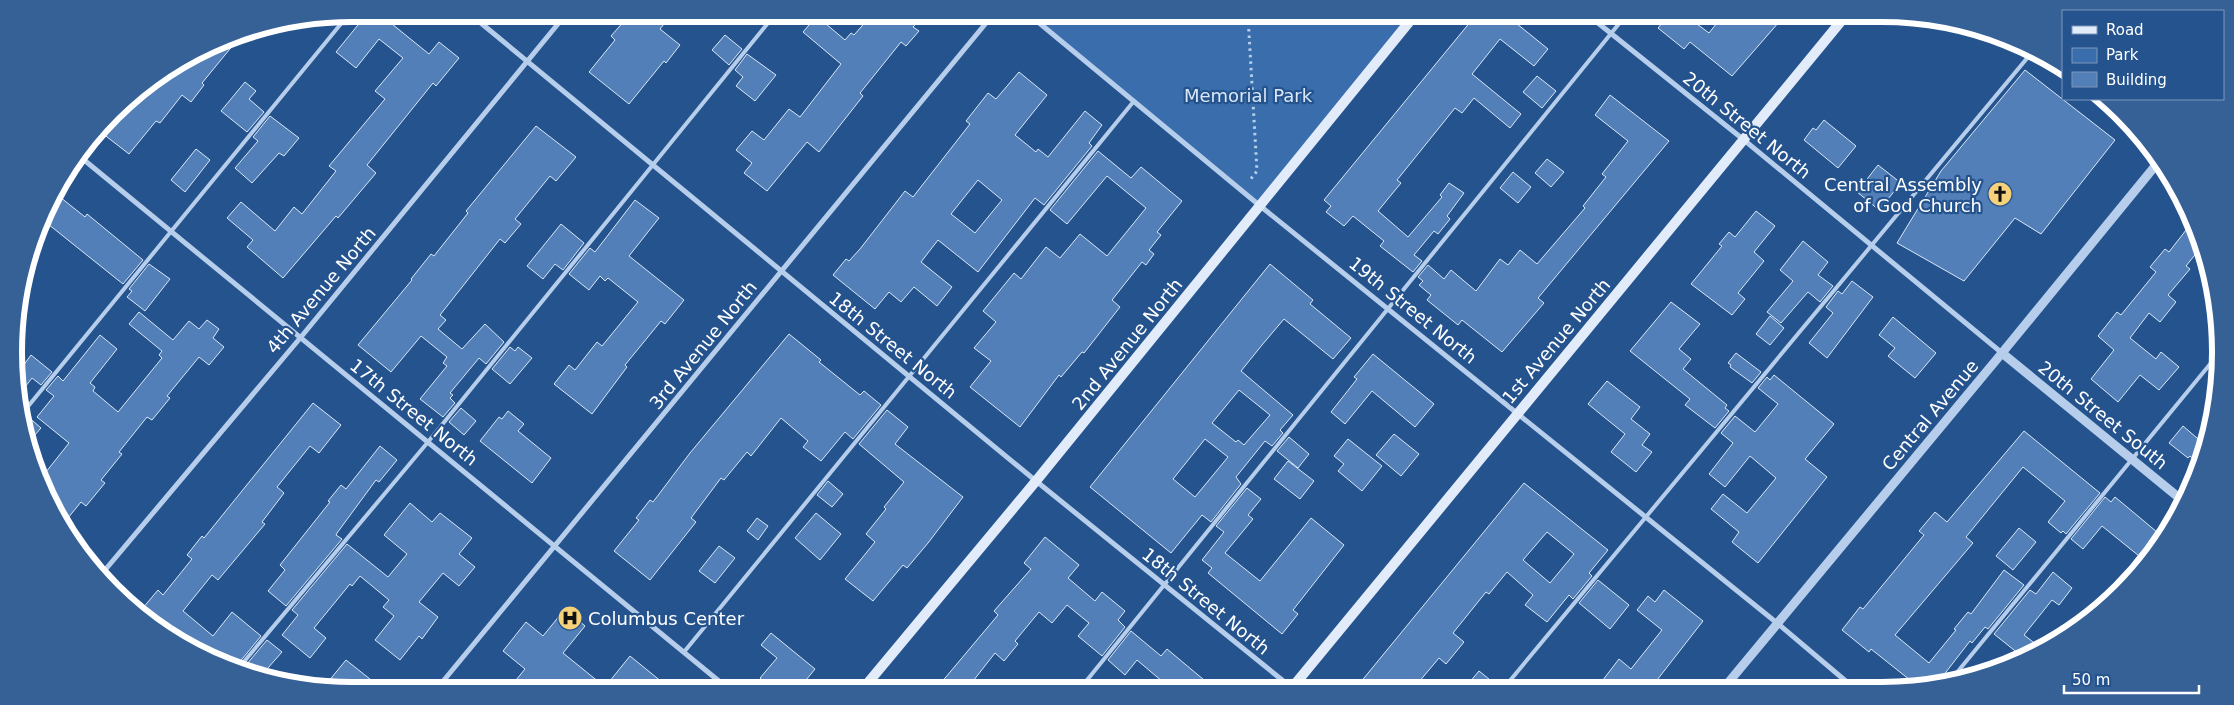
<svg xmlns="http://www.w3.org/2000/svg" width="2234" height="705" font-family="'DejaVu Sans',sans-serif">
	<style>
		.green { fill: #3a6dab }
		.building { fill: #527fb7; stroke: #dae8f8; fill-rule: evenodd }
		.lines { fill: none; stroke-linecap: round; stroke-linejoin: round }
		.path { stroke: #b6ceeb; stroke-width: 3; stroke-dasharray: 2.5 4; stroke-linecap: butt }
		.service { stroke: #b6ceeb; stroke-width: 4 }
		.minor { stroke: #b6ceeb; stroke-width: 5 }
		.tertiary { stroke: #b6ceeb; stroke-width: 9 }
		.secondary { stroke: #e1ebf9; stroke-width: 10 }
		.labels { text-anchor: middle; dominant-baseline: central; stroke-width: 4.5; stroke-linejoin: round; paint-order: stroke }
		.park-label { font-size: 18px; fill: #dae8f8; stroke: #25538e }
		.street-label { font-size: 18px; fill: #fff; stroke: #25538e }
		.poi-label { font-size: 18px; fill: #fff; stroke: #25538e; text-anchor: end }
		.rim { fill: none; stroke: #fff; stroke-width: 6 }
	</style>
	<rect width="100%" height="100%" fill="#25538e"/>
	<!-- green -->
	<polygon class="green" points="1414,16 1259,205 1032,17"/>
	<!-- building -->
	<g class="building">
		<polygon points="1724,14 1786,14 1732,76 1690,42 1684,49 1658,28 1669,15 1685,15 1709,33"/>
		<polygon points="1476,15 1506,15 1548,49 1534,66 1500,39 1472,74 1521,114 1510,128 1474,98 1462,113 1455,108 1397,180 1401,183 1378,211 1408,237 1442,197 1440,195 1449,183 1464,193 1447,216 1450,219 1438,234 1434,231 1414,255 1422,261 1413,272 1380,246 1384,241 1353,216 1344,226 1326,212 1331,206 1324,200"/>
		<polygon points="815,18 819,18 845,40 851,33 854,35 869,18 921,18 913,27 919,31 906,46 901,42 860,93 863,96 819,152 807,142 767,191 744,173 752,163 736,150 752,131 764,140 789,109 800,117 841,64 803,32"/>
		<polygon points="626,19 668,19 660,29 680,45 666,63 664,61 629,104 589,72 615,40 611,36"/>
		<polygon points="362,20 387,20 429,54 439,42 459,58 436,86 433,83 367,165 376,173 338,218 336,216 283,278 247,247 253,240 227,218 241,202 275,231 294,207 302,214 336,171 329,166 385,99 375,91 403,58 379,39 356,68 336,52"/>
		<polygon points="243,33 202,83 204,85 191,102 182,95 160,123 156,121 129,154 102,133 132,96 223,39"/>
		<polygon points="725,35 742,49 729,65 712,50"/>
		<polygon points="747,54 776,75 755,101 736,86 743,77 735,70"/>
		<polygon points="2025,70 2115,140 2041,234 2015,218 1964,281 1897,243 1941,171"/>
		<path d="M1019,72L1047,95L1015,135L1036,152L1038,149L1048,157L1085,111L1102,125L1089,143L1092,146L1044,205L1035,198L978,272L938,240L921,262L952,287L937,306L914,287L901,302L889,292L875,309L833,275L846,259L849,261L860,249L905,191L913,197L970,124L966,121L988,93L996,99ZM978,180L1002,200L975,233L951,214Z"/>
		<polygon points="1537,76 1556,91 1542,108 1523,92"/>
		<polygon points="245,82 256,91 249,99 264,112 247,132 221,111"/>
		<polygon points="1610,95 1669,141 1538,298 1544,303 1502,352 1462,320 1458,325 1427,300 1431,295 1419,285 1423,281 1418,277 1428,265 1444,279 1451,270 1476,291 1500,259 1508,265 1520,250 1537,264 1585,208 1583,206 1606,177 1602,174 1628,141 1595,115"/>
		<polygon points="270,116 299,138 284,156 279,153 252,183 235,168 258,141 253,137"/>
		<polygon points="1824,120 1856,146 1838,168 1804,140 1813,128 1816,130"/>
		<polygon points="536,126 576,157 556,181 550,176 515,219 521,224 505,243 500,239 440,315 446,320 438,329 462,349 485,324 504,342 486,364 479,358 450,393 453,395 450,398 455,403 443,417 420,399 447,366 443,363 447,357 421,336 391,372 358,345 412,280 411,279 431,254 434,256 468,213 466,211"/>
		<polygon points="196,149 210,160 185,192 171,180"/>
		<polygon points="1098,151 1131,178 1141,167 1182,201 1157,232 1161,235 1149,250 1154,254 1146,265 1142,262 1112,300 1120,307 1084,353 1082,352 1061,377 1059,375 1020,427 970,387 991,361 974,348 996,322 983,311 1014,273 1021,279 1046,247 1060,258 1080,234 1107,256 1146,208 1107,176 1067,224 1050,210"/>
		<polygon points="1547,159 1564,172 1551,187 1535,173"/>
		<polygon points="1878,165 1901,183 1879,210 1857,192"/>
		<polygon points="1513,172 1531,187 1518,203 1500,188"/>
		<polygon points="55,193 85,217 87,214 143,260 123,284 43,220 49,202"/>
		<polygon points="635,200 659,218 629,256 684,300 665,324 661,321 625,365 627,367 592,414 554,384 569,365 575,370 597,342 602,346 638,302 608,278 605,281 600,276 589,290 569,274 590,248 595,252"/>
		<polygon points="1756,211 1775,226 1754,252 1764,261 1738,293 1745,299 1732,315 1691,284 1722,246 1719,244 1729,232 1735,237"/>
		<polygon points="2193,221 2202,246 2186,266 2190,269 2168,295 2176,302 2160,322 2149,313 2130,338 2156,359 2161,352 2179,367 2159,390 2140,375 2118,402 2091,379 2114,350 2098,336 2117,312 2121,315 2156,272 2150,267 2165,249 2169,252"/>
		<polygon points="561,224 584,243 563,270 555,264 543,279 527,266"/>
		<polygon points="1803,241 1828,262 1818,275 1833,286 1820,302 1808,292 1781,323 1767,312 1793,281 1780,270"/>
		<polygon points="149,264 170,279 145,311 127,297 132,291 129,289"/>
		<path d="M1270,264L1313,300L1310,304L1351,338L1333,359L1284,319L1262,345L1241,371L1293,415L1280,430L1283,433L1272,446L1265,441L1236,477L1241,484L1211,522L1202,515L1171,553L1090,487ZM1239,390L1270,415L1244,445L1238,440L1236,442L1212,423ZM1205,439L1228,457L1195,497L1173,479Z"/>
		<polygon points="1852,281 1873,297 1827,358 1809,343 1833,313 1826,307 1838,291 1842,294"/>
		<polygon points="1671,302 1700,324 1679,349 1691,359 1683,369 1727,405 1725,408 1729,411 1715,428 1685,405 1690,399 1630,351"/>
		<polygon points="139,312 173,340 189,321 199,329 207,320 219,329 213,338 224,347 209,365 199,357 167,396 170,398 152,420 147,417 119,452 122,454 101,480 105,483 86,506 81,502 63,524 42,477 69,443 37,417 54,396 46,390 58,376 63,381 100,335 117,349 90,383 95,387 93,391 118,412 162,358 159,355 162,351 129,324"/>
		<polygon points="1770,316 1784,328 1770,345 1756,334"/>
		<polygon points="1893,317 1936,353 1915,378 1888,356 1895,348 1879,335"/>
		<polygon points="789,334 821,360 819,362 860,395 864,391 881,405 853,439 845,432 821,461 803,447 808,441 781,418 751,456 747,452 724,480 721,478 691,518 696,522 650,580 614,551 639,520 636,518 650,500 653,502 690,453"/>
		<polygon points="510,347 515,351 518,347 532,358 510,384 492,369"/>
		<polygon points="1736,353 1761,372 1752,383 1730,367 1731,365 1728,363"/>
		<polygon points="1373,354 1434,404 1415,427 1372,391 1345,424 1331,412 1357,379 1354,377"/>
		<polygon points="31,355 52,372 41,385 32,378 18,396 15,377"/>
		<polygon points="1774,375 1834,424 1805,459 1827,477 1758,563 1732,542 1739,532 1711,509 1723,494 1747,513 1776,478 1750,456 1725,487 1709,474 1733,443 1721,433 1735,416 1755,432 1778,404 1758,388 1767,377 1770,380"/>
		<polygon points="1607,381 1640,407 1631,419 1650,434 1642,445 1652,452 1636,472 1611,452 1625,434 1588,404"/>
		<polygon points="313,403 341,425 319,453 310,446 277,487 284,493 262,522 265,524 218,580 212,575 183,611 213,636 232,612 261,636 234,669 223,666 188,647 142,609 158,590 163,595 192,559 187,555 202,536 204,538"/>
		<polygon points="461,408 476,421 464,435 449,422"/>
		<polygon points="887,410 908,427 895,444 963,497 928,543 907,568 903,565 873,601 845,579 875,542 866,534 886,509 884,507 904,482 859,444"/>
		<polygon points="508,411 524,424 518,431 551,458 532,483 480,441 499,417 502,419"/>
		<polygon points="26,415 41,428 27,444 22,419"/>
		<polygon points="2183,426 2204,444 2197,462 2190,456 2188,458 2169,443"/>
		<polygon points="2024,431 2100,493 2066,534 2063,531 2061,533 2048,522 2065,501 2023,467 1966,537 1973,543 1895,635 1929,663 1956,630 1954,629 1968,612 1971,614 2004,570 2024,585 1988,629 1985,627 1972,643 1970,641 1936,685 1920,688 1871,649 1869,652 1842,630 1860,607 1863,609 1924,535 1919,531 1935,512 1947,522"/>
		<polygon points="1394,434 1419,454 1401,476 1376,455"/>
		<polygon points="1289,437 1309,454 1298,468 1277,451"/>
		<polygon points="1348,439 1382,466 1362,491 1338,471 1344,464 1334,456"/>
		<polygon points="380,446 397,460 379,482 376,480 337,533 336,535 342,539 286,606 268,591 285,570 280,565 330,502 328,501 341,485 346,489"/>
		<polygon points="1288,461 1314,481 1300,499 1274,479"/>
		<polygon points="828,481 843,494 832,507 817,495"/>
		<path d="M1524,483L1608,550L1589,573L1592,576L1573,599L1569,595L1547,622L1525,605L1533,595L1507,572L1489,594L1486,592L1453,633L1464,642L1446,664L1439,658L1413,689H1355ZM1547,532L1574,554L1550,583L1523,560Z"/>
		<polygon points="1247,488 1261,499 1248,515 1253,519 1225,553 1260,581 1311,518 1344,545 1293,610 1298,614 1282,634 1208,573 1212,568 1202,560 1224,532 1216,526"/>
		<polygon points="2105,497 2111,502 2115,497 2163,537 2144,560 2102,526 2083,549 2071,539"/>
		<polygon points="410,503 432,522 440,513 472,538 459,554 475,567 459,586 443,573 419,602 438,617 422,639 419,636 400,660 375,640 394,616 383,607 389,600 360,576 352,586 350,584 314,628 326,638 310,658 282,635 298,615 292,610 347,544 388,577 407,554 384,535"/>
		<polygon points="816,513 841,534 820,560 795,538"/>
		<polygon points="757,518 768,526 758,540 747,531"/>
		<polygon points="2019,528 2036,542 2013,570 1996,556"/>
		<polygon points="1045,537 1079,565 1068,578 1095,601 1102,592 1125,611 1118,620 1125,627 1102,656 1078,636 1089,623 1067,605 1052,623 1039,612 1015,641 1018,644 1004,661 995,653 966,690 935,690 998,615 994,611 1031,569 1024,563"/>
		<polygon points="719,546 735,558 715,583 699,571"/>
		<polygon points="2053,572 2072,588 2059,605 2052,600 2024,635 2042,649 2024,658 1994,634 2030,590 2036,594"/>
		<polygon points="1598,580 1629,605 1610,629 1579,603"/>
		<polygon points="1664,590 1703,621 1650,689 1596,689 1619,659 1631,669 1662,630 1637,610 1648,596 1655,602"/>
		<polygon points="565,609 585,626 563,653 605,687 630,656 673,691 507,691 525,669 503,651 526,622 543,636"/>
		<polygon points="1131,631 1161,656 1167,649 1216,690 1157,690 1163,682 1137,660 1125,675 1108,660"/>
		<polygon points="771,633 815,669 798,690 776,690 760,678 777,658 761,645"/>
		<polygon points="267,640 282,652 260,677 241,671"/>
		<polygon points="346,660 385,691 323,688"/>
		<polygon points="1479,671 1500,688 1499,689 1464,689"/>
	</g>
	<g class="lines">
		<!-- path -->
		<polyline class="path" points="1248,16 1257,171 1250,180"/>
		<!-- service -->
		<g class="service">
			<polyline points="21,415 344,20"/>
			<polyline points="684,652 1134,101"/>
			<polyline points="237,670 428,442 772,18"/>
			<polyline points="1950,681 2220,352"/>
			<polyline points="1503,689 2033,51"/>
			<polyline points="1079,690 1626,15"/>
		</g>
		<!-- minor -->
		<g class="minor">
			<polyline points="1588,15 1744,140 2002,353"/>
			<polyline points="1032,17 1259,205 1777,623 1854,688"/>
			<polyline points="476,19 1036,481 1292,688"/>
			<polyline points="78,155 731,691"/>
			<polyline points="100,576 301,337 562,19"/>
			<polyline points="435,691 991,17"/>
		</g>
		<!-- tertiary -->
		<g class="tertiary">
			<polyline points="2002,353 2183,501"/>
			<polyline points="1723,689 2002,353 2160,160"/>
		</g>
		<!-- secondary -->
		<g class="secondary">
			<polyline points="1291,689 1847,14"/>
			<polyline points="862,690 1036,481 1414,16"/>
		</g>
	</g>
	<!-- icons -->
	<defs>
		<symbol id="church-disc" viewBox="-11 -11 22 22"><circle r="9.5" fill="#f5d17a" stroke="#25538e"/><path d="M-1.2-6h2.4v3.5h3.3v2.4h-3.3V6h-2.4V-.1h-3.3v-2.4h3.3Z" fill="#111"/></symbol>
		<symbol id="hospital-disc" viewBox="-11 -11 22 22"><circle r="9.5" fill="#f5d17a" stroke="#25538e"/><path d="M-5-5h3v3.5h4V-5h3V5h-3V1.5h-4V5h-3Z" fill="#111"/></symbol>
	</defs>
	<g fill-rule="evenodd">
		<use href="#church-disc" x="1986" y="180" width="28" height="28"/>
		<use href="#hospital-disc" x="556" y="604" width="28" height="28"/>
	</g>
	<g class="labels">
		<!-- park labels -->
		<g class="park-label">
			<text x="1248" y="95">Memorial Park</text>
		</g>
		<!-- street labels -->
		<g class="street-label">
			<text transform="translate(1747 125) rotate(39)">20th Street North</text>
			<text transform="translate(321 290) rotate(-50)">4th Avenue North</text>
			<text transform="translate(1413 310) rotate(39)">19th Street North</text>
			<text transform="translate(1556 341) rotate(-50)">1st Avenue North</text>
			<text transform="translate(1127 344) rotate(-51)">2nd Avenue North</text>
			<text transform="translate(703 345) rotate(-51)">3rd Avenue North</text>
			<text transform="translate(893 345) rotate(39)">18th Street North</text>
			<text transform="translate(414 412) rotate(39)">17th Street North</text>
			<text transform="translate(1930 415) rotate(-50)">Central Avenue</text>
			<text transform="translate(2103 415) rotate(39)">20th Street South</text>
			<text transform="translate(1206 601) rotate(39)">18th Street North</text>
		</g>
		<!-- poi labels -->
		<g class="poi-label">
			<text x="1982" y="184">Central Assembly<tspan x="1982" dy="21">of God Church</tspan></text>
			<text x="588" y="618" text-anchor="start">Columbus Center</text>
		</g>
	</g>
	<!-- crop -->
	<path d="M0 0H2234V705H0ZM352 22H1882A330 330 0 0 1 2212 352V352A330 330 0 0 1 1882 682H352A330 330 0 0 1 22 352V352A330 330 0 0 1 352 22Z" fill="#366197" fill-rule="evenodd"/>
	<path class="rim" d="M352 22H1882A330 330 0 0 1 2212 352V352A330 330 0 0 1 1882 682H352A330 330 0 0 1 22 352V352A330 330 0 0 1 352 22Z"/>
	<!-- legend -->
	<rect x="2062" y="10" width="162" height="90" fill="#25538e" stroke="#7c98bb"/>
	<rect x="2072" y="26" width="25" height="8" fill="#e1ebf9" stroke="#7c98bb"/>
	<text x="2106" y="35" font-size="15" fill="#ffffff">Road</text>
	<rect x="2072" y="48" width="25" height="15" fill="#3a6dab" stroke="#7c98bb"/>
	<text x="2106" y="60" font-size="15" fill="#ffffff">Park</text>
	<rect x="2072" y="72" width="25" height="15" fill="#527fb7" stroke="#7c98bb"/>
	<text x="2106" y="85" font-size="15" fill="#ffffff">Building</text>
	<!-- scale -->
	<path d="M2064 685v8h135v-8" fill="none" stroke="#ffffff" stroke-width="2.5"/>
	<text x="2072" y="685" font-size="15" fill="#ffffff" stroke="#25538e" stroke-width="4" paint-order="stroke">50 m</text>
</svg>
